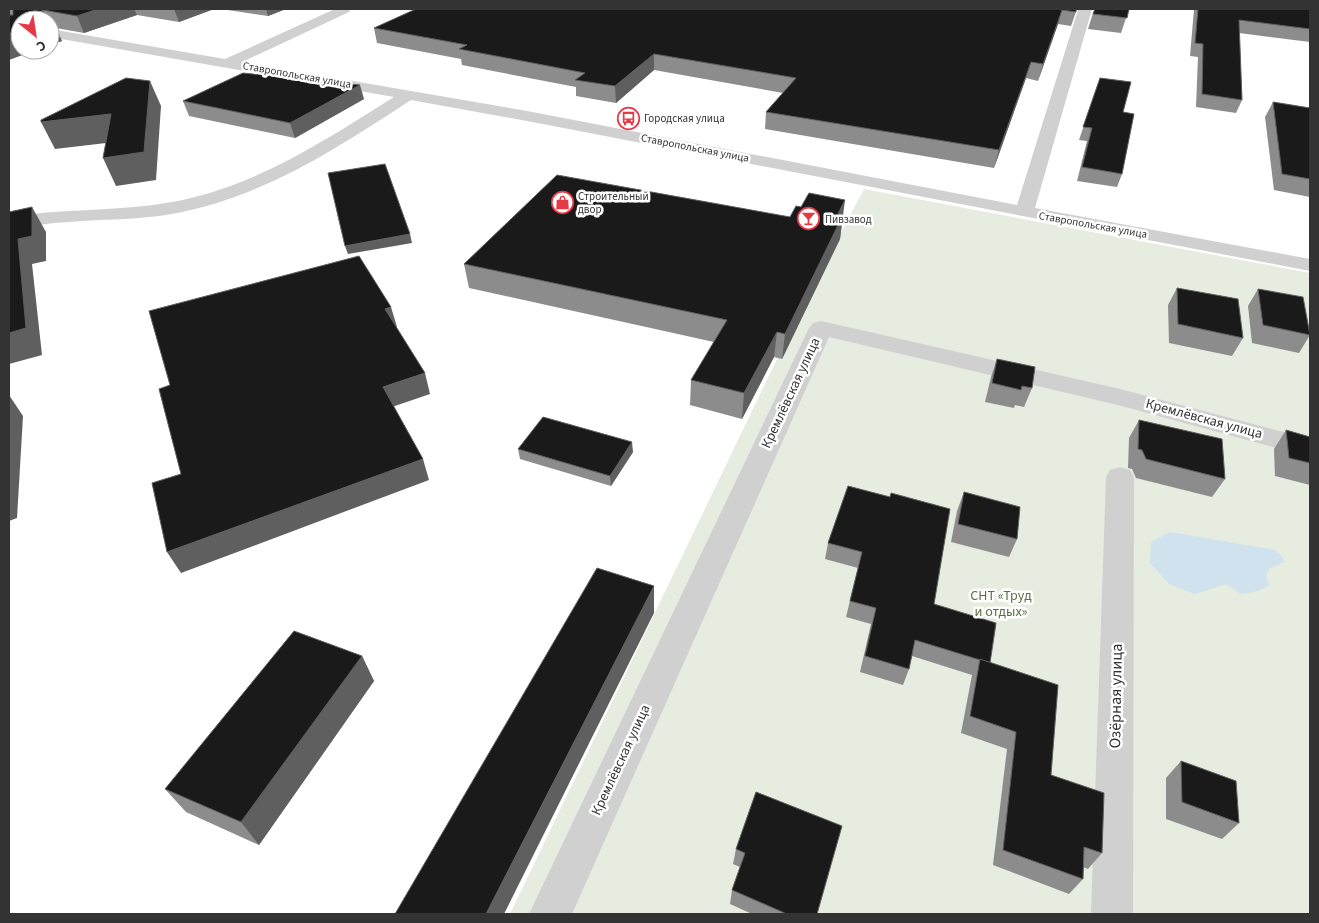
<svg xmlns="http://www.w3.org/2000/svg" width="1319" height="923" font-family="'Source Sans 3',sans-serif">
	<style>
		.green { fill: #e6ecdf }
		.water { fill: #cfe2ee }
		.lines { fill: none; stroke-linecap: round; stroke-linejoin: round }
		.street { fill: #d0d0d0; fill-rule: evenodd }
		.wall { fill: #8c8c8c }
		.shaded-wall { fill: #5f5f5f }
		.building { fill: #1a1a1a; stroke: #5f5f5f }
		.labels { text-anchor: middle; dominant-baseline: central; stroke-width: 5; stroke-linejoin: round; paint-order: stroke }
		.far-street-label { font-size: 11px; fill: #333; stroke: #fff }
		.far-poi-label { font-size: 11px; fill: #333; stroke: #fff; text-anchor: start }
		.street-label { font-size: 14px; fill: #333; stroke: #fff }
		.park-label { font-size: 14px; fill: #56703f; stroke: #fff }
		.near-street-label { font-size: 16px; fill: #333; stroke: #fff }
	</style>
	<rect width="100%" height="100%" fill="#fff"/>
	<!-- green -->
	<polygon class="green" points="864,189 1310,273 1310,914 510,914 802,307"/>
	<!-- water -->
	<polygon class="water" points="1170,532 1275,550 1283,557 1284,562 1269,569 1266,576 1269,585 1258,591 1241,594 1226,584 1195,594 1169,584 1150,563 1151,542"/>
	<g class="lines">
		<!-- street -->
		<g class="street">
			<path d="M335,9H351L349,12L242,62L527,111L1017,205L1078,10L1092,9L1035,208L1310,259V271L527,121L411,100C334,150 264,197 172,214C138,220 103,219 69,222C49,223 29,226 9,229V217C63,208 118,212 172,202C255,187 324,141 394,97L50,37V29L225,59Z"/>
			<polygon points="821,321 1120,389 1310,439 1310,457 1118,405 829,337 572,914 529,914 809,328 813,323"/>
			<polygon points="1120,467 1130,470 1134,477 1133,914 1091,914 1106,477 1110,470"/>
		</g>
	</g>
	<!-- wall -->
	<g class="wall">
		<polygon points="9,9 214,9 179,22 137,15 84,33 56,28 62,41 50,45 50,20 20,20 9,60"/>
		<polygon points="221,9 286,9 268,16"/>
		<polygon points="1077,9 1071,26 1058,24 1038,81 1026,78 994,168 765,129 766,112 783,93 654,70 616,103 576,96 576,87 462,65 461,59 377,43 374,28"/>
		<polygon points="1093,9 1129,9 1121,33 1088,29 1094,10"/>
		<polygon points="1194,9 1310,9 1310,42 1239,33 1242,100 1236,113 1196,107 1198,57 1190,56"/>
		<polygon points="1100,78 1123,112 1122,174 1117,187 1077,181 1087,141 1079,140"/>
		<polygon points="364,99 295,138 189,116 183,101"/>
		<polygon points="1273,102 1310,108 1310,197 1274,190 1265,117"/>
		<polygon points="843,215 840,239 782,359 774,357 742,419 690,405 691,380 714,342 469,288 464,264 790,217"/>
		<polygon points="1177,288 1243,338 1232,356 1169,343 1168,305"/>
		<polygon points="1258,289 1310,335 1299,353 1252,343 1248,306"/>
		<polygon points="997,359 1032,388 1024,407 1015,405 1014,408 985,402 991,377"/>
		<polygon points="1139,420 1225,479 1212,497 1136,478 1132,469 1128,468 1129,438"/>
		<polygon points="1286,430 1310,437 1310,485 1275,476 1274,449"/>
		<polygon points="518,449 633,452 611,486 520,459"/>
		<polygon points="848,486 934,604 990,663 1051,775 1102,853 1088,869 1083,867 1083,879 1069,894 993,865 1007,749 961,733 972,675 912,656 909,669 903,685 860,672 871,624 846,617 858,568 825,559 828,543"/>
		<polygon points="964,492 1017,539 1009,557 951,542 957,511"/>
		<polygon points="362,656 374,681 259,845 186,812 165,789"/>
		<polygon points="1181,761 1239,823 1222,839 1166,819 1166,778"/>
		<polygon points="756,792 817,914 752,914 730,904 732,890 740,867 733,864 736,849"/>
	</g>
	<!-- shaded-wall -->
	<g class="shaded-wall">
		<polygon points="98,9 134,9 137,15 84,33 77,16"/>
		<polygon points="174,9 214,9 179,22"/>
		<polygon points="266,9 286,9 268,16"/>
		<polygon points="43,10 47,20 41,20 40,12"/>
		<polygon points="1062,10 1058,24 1038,81 1043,64"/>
		<polygon points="54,24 62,41 50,45 50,25"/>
		<polygon points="20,35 20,50 36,50 9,60 9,39"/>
		<polygon points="654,54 654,70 616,103 615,86"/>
		<polygon points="1031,62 1026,78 994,168 999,150"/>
		<polygon points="150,81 161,106 156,180 116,186 103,158"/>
		<polygon points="360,85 364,99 295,138 290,123"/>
		<polygon points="111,114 123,141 55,149 41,122"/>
		<polygon points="845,200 840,239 782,359 785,334 838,214"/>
		<polygon points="32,207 46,232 46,261 32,264 42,355 9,364 9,333 18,239"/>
		<polygon points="410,234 412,243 348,254 345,246"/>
		<polygon points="391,307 397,327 390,329 385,309"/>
		<polygon points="777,332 774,357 742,419 744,393"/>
		<polygon points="425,373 430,394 389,408 383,387"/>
		<polygon points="9,395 23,416 17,518 9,521"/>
		<polygon points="632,442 633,452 611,486 610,476"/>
		<polygon points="423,459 429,480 181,573 167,552"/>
		<polygon points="654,586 654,613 504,914 486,914"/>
		<polygon points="362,656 374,681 259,845 241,822"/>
	</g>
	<!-- building -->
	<g class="building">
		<polygon points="13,9 98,9 77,16 43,10 40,12 41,20 20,20 20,35 9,39 9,15 13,15"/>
		<polygon points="416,9 1076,9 1076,12 1062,10 1043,64 1031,62 999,150 766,112 796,78 654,54 615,86 575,80 585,73 459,49 467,45 374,28"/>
		<polygon points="1095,9 1129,9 1127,18 1093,14"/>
		<polygon points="1198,9 1310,9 1310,29 1239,20 1242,100 1202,94 1203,44 1195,43"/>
		<polygon points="243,73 360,85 290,123 183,101"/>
		<polygon points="126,78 150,81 144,152 103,158 111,114 41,122 41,120"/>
		<polygon points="1100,78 1131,82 1123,112 1134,114 1122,174 1082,167 1092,128 1083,127"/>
		<polygon points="1273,102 1310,108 1310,179 1282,174"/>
		<polygon points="385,164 410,234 345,246 328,173"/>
		<polygon points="557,175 790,217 796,206 801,207 809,193 845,200 838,214 843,215 785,334 777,332 744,393 691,380 727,320 464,264"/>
		<polygon points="32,207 32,236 18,239 26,328 9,333 9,212"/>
		<polygon points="359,256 391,307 385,309 425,373 383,387 423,459 167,552 152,483 181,474 159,389 170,385 149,311"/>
		<polygon points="1177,288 1238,299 1243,338 1178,324"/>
		<polygon points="1258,289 1303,297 1310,335 1263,325"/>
		<polygon points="997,359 1035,367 1032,388 1022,386 1021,390 992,383"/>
		<polygon points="543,417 632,442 610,476 518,449"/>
		<polygon points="1139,420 1222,439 1225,479 1146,459 1142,450 1138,449"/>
		<polygon points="1286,430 1310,437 1310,463 1289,458"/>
		<polygon points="848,486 890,497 891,493 950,509 934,604 996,623 990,663 915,640 909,669 865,656 876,608 850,601 862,552 828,543"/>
		<polygon points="964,492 1020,507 1017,539 958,524"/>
		<polygon points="597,568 654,586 486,914 395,914"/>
		<polygon points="294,631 362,656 241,822 165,789"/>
		<polygon points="980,659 1058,685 1051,775 1104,793 1102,853 1084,847 1083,879 1003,850 1016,732 970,716"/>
		<polygon points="1181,761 1236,781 1239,823 1182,802"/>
		<polygon points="756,792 842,826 817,914 787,914 732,890 745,853 736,849"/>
	</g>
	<!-- icons -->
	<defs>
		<symbol id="bus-ring" viewBox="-11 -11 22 22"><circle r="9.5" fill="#fff" stroke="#e63946" stroke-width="1.5"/><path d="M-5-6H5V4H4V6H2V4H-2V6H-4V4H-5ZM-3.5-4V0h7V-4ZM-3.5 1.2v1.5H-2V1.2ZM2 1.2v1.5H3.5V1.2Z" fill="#e63946"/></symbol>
		<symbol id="shop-ring" viewBox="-11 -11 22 22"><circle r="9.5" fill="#fff" stroke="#e63946" stroke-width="1.5"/><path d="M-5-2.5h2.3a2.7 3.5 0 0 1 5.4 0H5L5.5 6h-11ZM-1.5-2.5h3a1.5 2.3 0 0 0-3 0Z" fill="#e63946"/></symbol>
		<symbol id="bar-ring" viewBox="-11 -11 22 22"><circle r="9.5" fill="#fff" stroke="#e63946" stroke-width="1.5"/><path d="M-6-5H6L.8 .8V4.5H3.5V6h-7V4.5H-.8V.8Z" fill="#e63946"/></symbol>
	</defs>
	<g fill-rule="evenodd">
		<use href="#bus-ring" x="616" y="106" width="25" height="25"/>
		<use href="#shop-ring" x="550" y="190" width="25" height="25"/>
		<use href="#bar-ring" x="796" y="206" width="25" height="25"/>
	</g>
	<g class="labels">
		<!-- far-street labels -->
		<g class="far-street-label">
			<text transform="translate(297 75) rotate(10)">Ставропольская улица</text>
			<text transform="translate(695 148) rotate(11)">Ставропольская улица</text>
			<text transform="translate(1093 225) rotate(10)">Ставропольская улица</text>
		</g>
		<!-- far-poi labels -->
		<g class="far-poi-label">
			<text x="644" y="118">Городская улица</text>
			<text x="578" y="196">Строительный<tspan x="578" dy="13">двор</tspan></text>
			<text x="825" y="219">Пивзавод</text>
		</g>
		<!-- street labels -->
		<g class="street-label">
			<text transform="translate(791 393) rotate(-65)">Кремлёвская улица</text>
			<text transform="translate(1204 419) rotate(15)">Кремлёвская улица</text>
			<text transform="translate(621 760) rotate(-65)">Кремлёвская улица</text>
		</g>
		<!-- park labels -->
		<g class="park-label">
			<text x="1001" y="596">СНТ «Труд<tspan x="1001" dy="16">и отдых»</tspan></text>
		</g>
		<!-- near-street labels -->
		<g class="near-street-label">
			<text transform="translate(1116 696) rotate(-89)">Озёрная улица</text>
		</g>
	</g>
	<!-- border -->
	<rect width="1319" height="923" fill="none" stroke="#333333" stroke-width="20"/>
	<!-- north arrow -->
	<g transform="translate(35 35) rotate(150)"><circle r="24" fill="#ffffff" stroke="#adadad"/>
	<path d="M0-4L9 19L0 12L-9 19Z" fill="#e63946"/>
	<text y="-8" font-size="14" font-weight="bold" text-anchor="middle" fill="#333333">С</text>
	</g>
</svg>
